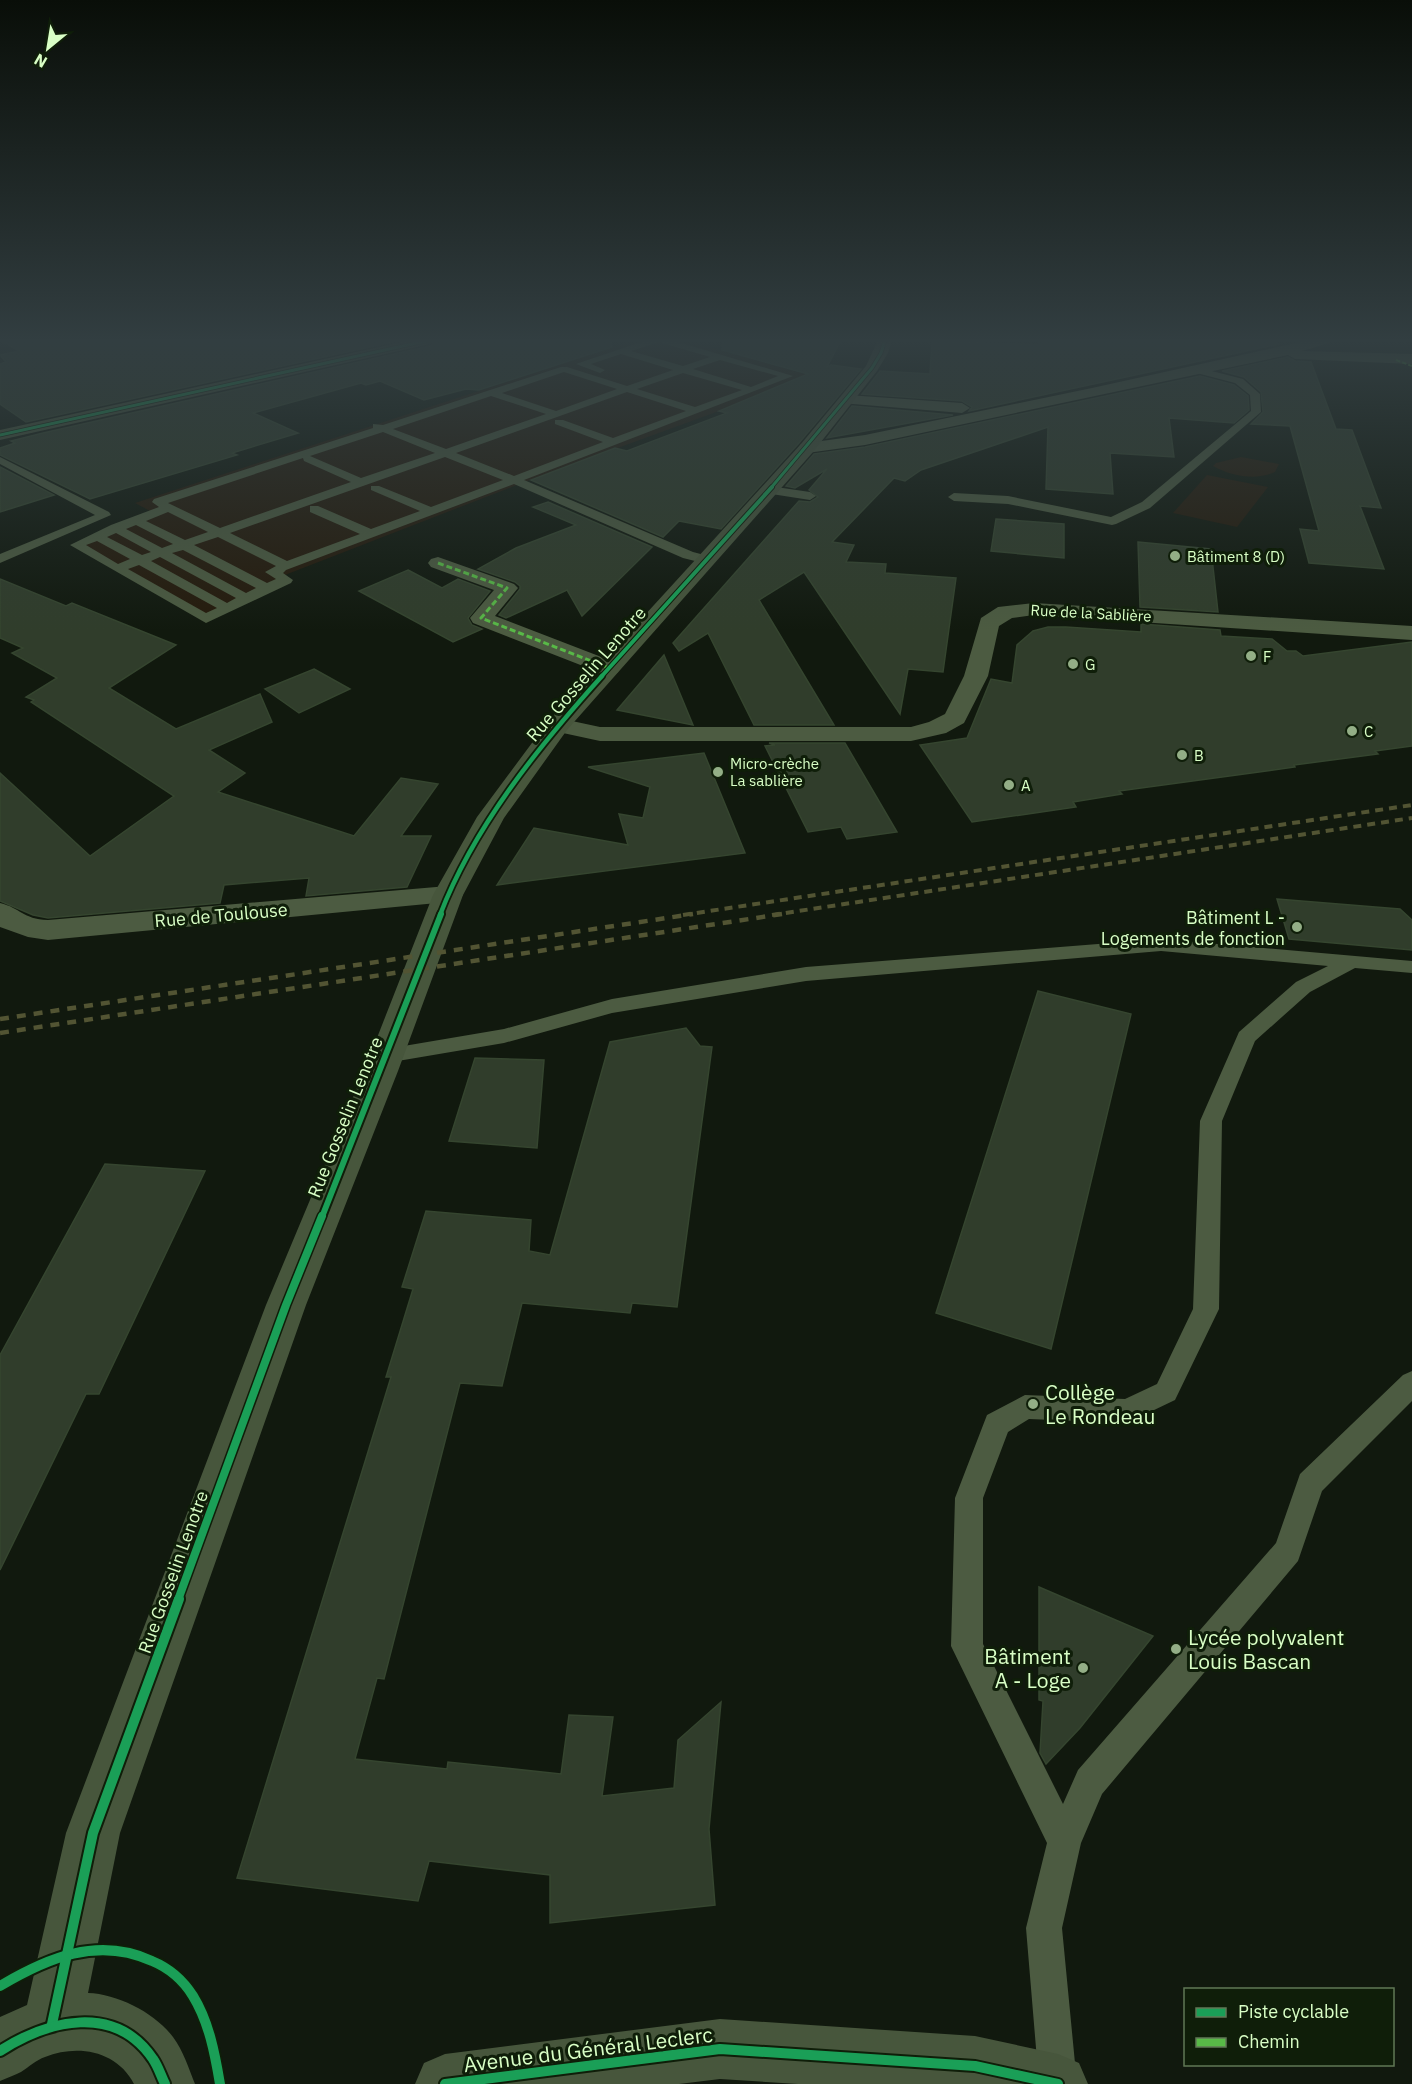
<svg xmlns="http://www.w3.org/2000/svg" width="1412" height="2084" font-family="'IBM Plex Sans',sans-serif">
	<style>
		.green { fill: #251b0c }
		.building { fill: #303d2b; stroke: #35452f; stroke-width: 1.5 }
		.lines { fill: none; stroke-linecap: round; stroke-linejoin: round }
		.lane { fill: #4c5b41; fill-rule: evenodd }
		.street { fill: #4c5b41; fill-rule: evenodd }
		.secondary { fill: #47563c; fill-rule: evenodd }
		.rail-far1 { stroke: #525433; stroke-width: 4; stroke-dasharray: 8 6; stroke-linecap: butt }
		.rail { stroke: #525433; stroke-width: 4.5; stroke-dasharray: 9 8; stroke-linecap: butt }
		.quiet-far1 { stroke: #58b947; stroke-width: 2; stroke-dasharray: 4.5 2; stroke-linecap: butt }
		.quiet { stroke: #58b947; stroke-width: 3; stroke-dasharray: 6 3; stroke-linecap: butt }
		.cycleway-far5-casing { stroke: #0f1e09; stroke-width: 4.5 }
		.cycleway-far4-casing { stroke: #0f1e09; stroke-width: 6 }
		.cycleway-far3-casing { stroke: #0f1e09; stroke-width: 8 }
		.cycleway-far2-casing { stroke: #0f1e09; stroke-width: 10 }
		.cycleway-far1-casing { stroke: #0f1e09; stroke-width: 11 }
		.cycleway-casing { stroke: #0f1e09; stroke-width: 14 }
		.cycleway-far5 { stroke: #1a9f57; stroke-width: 3 }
		.cycleway-far4 { stroke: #1a9f57; stroke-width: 4 }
		.cycleway-far3 { stroke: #1a9f57; stroke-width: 4.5 }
		.cycleway-far2 { stroke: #1a9f57; stroke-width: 6 }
		.cycleway-far1 { stroke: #1a9f57; stroke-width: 8 }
		.cycleway { stroke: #1a9f57; stroke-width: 10 }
		.poi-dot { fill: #93ae86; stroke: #0f1e09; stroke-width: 2 }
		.labels { text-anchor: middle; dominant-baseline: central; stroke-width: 6; stroke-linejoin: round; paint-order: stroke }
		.far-poi-label { font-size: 15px; fill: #d9ffc6; stroke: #0f1e09; text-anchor: start }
		.far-street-label { font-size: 15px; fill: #d9ffc6; stroke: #0f1e09 }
		.street-label { font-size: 18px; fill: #d9ffc6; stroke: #0f1e09 }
		.poi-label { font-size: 18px; fill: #d9ffc6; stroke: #0f1e09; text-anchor: end }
		.near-poi-label { font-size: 21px; fill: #d9ffc6; stroke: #0f1e09; text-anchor: start }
		.near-street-label { font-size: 21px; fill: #d9ffc6; stroke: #0f1e09 }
	</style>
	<rect width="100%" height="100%" fill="#11190e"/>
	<!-- green -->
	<g class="green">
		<polygon points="635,340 684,340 808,375 719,411 522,483 285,575 206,622 71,545 150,511 135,503"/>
		<path d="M1241,457L1279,464L1275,472C1257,481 1230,476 1213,466L1216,463Z"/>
		<polygon points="1207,475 1268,487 1237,527 1173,513"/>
	</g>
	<!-- building -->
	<g class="building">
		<polygon points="0,340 402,340 26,422 0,404 0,364 6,362 0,355 19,351"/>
		<polygon points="439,340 611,340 612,347 479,390 466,389 424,400 380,381 366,385 361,383 253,413 298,433 232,453 237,455 90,499 0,455 0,448 15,443 11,441 43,433 430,346"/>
		<polygon points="723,340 841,340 827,367 831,365 861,369 799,443 721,529 679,521 663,537 531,480 615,448 627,451 727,413 719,411 808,374 722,350"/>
		<polygon points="1038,340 1266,340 1279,344 969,411 972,407 962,401 862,394 880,371 930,374 932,341 1039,345"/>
		<polygon points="1288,357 1295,361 1311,362 1336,429 1352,430 1381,508 1360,506 1384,569 1309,563 1300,529 1319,531 1290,426 1251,424 1263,412 1261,392 1244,377 1222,371"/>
		<polygon points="1200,376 1234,385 1248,396 1249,410 1234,423 1169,418 1174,457 1110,453 1113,494 1046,489 1048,427 921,470 905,481 894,478 832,542 854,545 846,562 886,564 885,573 956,578 943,672 908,669 900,714 804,572 759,600 834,725 754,725 708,633 679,651 673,643 799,501 810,502 818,497 809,490 827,469 795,488 786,486 814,454 865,447"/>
		<polygon points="852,406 953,415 827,438"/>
		<polygon points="0,467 54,495 0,512"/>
		<polygon points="548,502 652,547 582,616 567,590 506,618 499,615 520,589 520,586 515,582 478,569 516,548 576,525 533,507"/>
		<polygon points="996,519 1064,524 1064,558 991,551"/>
		<polygon points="1138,542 1211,549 1218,612 1140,607"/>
		<polygon points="408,570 442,588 458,579 490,591 468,618 472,625 482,629 453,642 359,591"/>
		<polygon points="0,579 66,606 72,603 176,645 109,688 176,729 260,694 272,722 209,750 245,773 218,792 354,836 401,778 438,784 401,836 431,836 407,887 306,896 309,878 224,885 220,903 48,918 33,915 0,901 0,773 90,856 174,796 31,702 34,700 26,697 57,678 12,653 23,648 0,638"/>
		<polygon points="1141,624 1220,630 1221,636 1272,639 1287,651 1296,651 1303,656 1412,642 1412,746 1375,751 1378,754 1294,765 1295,767 1119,791 1122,794 1073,802 1076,807 972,822 920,745 967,738 991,679 1012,683 1017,645 1033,631 1048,627 1066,627 1141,632"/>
		<polygon points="664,655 693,725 617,710"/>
		<polygon points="314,669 350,689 299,713 265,689"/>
		<polygon points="769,743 845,743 897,832 847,839 841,827 808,832 765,746 775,745"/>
		<polygon points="704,753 745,853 497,885 534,828 628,845 619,814 643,818 650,787 588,767"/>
		<polygon points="1277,899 1400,909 1412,920 1412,950 1289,939"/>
		<polygon points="1038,991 1131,1014 1051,1349 936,1313"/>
		<polygon points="686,1028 700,1046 712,1047 677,1307 632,1303 630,1313 522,1303 502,1386 460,1383 384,1679 377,1678 355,1759 447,1769 448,1762 561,1774 569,1715 613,1717 602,1796 674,1788 678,1740 721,1702 709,1829 715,1905 550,1923 550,1875 429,1861 418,1901 237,1878 391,1377 386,1377 413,1289 402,1287 426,1211 531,1220 529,1251 550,1255 610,1042"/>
		<polygon points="475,1058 544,1060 537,1148 449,1141"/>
		<polygon points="105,1164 205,1171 99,1394 86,1394 0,1570 0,1355"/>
		<polygon points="1039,1587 1153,1636 1080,1728 1046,1764 1040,1753 1043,1701 1039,1700"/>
	</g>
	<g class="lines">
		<!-- lane -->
		<g class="lane">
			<path d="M647,340H671L793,376L524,480L693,552L712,557L713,560L712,563L707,564L683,558L514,484L286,570L283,573L293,580L291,583L206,623L70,545L111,525L159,507L152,502L154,499L373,428V424L383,425L561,367H567L627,386L673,370L621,354L591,364L605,370L600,373L576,364ZM659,342L710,357L683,366L631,351ZM720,360L778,376L751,387L693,369ZM564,372L617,389L556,411L502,393ZM683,373L742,390L695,407L637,389ZM627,392L686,411L613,438L563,420H555V424L603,442L514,476L456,453ZM491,396L546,414L446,449L393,429ZM383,432L435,453L361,478L310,456ZM445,457L503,480L431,507L379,486H371V490L420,511L371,529L318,506H310V512L360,534L287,561L230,533ZM303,458L304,461L351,482L220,528L168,503ZM168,512L208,532L185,540L146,521ZM136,525L173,544L162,548L126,529ZM116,533L151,552L142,555L107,537ZM218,537L276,566L265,572L276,579L267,583L194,545ZM97,541L130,559L118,564L86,545ZM183,550L256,588L246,593L172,553ZM160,557L236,598L227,603L151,561ZM139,565L217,608L206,613L128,569Z"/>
			<polygon points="1196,367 1243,379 1260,394 1261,412 1150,508 1116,524 1112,525 1008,504 954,501 948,497 954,493 1008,496 1111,517 1142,502 1251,411 1250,395 1235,383 1193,372 1191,370"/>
			<polygon points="0,457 109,512 111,515 0,563 0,554 95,515 0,464"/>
			<polygon points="769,486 810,492 816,496 810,500 765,493 763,490"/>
			<polygon points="1161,939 1412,961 1412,973 1355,968 1310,992 1255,1041 1222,1121 1219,1309 1175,1400 1127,1423 1029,1419 1008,1432 983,1498 983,1644 1063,1804 1078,1770 1276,1543 1300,1474 1403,1375 1412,1371 1412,1401 1322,1491 1298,1561 1102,1794 1081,1843 1062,1928 1077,2084 1039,2084 1026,1928 1047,1843 951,1646 955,1498 987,1415 1025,1395 1125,1399 1157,1384 1193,1309 1200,1121 1239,1032 1296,982 1328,966 1161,951 806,981 612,1013 504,1043 386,1063 378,1061 375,1056 378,1051 386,1049 504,1029 612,999 806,967"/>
		</g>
		<!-- street -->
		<g class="street">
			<polygon points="1309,340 1331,340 1329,343 1302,351 1412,354 1412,364 1295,359 1288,355 865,445 807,453 801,452 798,448 801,444 807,443 865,435 1092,388"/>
			<polygon points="847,395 962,403 970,408 962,413 841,403 839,400 841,397"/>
			<polygon points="438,557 514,584 518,588 495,616 617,663 621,668 617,673 609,675 601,673 473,623 470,618 494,590 431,567 428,563 431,559"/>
			<polygon points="1034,603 1412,626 1412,640 1034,615 1012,618 999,626 988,676 964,723 946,733 911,741 600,741 549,730 546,725 549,720 558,718 600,727 911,727 929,722 945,714 964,676 981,618 998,607"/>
			<path d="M448,886L458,889L463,895L458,901L48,940L28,937L0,927V903C21,908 22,919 48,920Z"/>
		</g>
		<!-- secondary -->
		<g class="secondary">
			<polygon points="411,340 437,340 430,344 0,440 0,430"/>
			<path d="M878,340H892L888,353L877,371L813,452L567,730L504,818L463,895L398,1071L306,1305L120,1833L88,1993C118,1994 155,2013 173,2037C183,2050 189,2069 195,2084H134C117,2051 78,2044 45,2057C36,2060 29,2067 21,2072C15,2075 7,2078 0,2081V2017L27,2005L66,1833L266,1305L364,1071L433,895L477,817L549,720L801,444L866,366Z"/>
			<polygon points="720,2019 975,2036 1058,2054 1079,2063 1088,2084 798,2084 720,2079 679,2084 415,2084 424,2063 445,2054"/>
		</g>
		<!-- rail-far1 -->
		<g class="rail-far1">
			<polyline points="683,915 1412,805"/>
			<polyline points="772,915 1412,818"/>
		</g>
		<!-- rail -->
		<g class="rail">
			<polyline points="0,1019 693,914"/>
			<polyline points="0,1033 782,914"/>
		</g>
		<!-- quiet-far1 -->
		<polyline class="quiet-far1" points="1396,360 1412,366"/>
		<!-- quiet -->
		<polyline class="quiet" points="438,563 507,588 481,618 609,668"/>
		<defs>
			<g id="cycleway-far5">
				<polyline points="0,435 430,340"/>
				<polyline points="770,489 872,368 881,353 885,340"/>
			</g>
			<polyline id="cycleway-far4" points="601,677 772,487"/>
			<path id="cycleway-far3" d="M440,915C474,826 539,746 602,676"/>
			<polyline id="cycleway-far2" points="322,1217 441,914"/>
			<polyline id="cycleway-far1" points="178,1600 286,1305 322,1216"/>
			<g id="cycleway">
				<path d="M0,1986C47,1958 98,1936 152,1961C169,1968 183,1980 193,1996C209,2022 215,2054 220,2084"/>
				<polyline points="52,2024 93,1833 179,1599"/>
				<path d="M0,2051C48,2020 115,2003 153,2059C158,2066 161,2076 165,2084"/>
				<polyline points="445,2084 720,2049 975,2066 1058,2084"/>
			</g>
		</defs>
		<!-- cycleway-far5 casing -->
		<use href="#cycleway-far5" class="cycleway-far5-casing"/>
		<!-- cycleway-far4 casing -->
		<use href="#cycleway-far4" class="cycleway-far4-casing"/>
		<!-- cycleway-far3 casing -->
		<use href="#cycleway-far3" class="cycleway-far3-casing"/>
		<!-- cycleway-far2 casing -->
		<use href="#cycleway-far2" class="cycleway-far2-casing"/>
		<!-- cycleway-far1 casing -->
		<use href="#cycleway-far1" class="cycleway-far1-casing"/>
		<!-- cycleway casing -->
		<use href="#cycleway" class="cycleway-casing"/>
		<!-- cycleway-far5 -->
		<use href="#cycleway-far5" class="cycleway-far5"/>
		<!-- cycleway-far4 -->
		<use href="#cycleway-far4" class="cycleway-far4"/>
		<!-- cycleway-far3 -->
		<use href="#cycleway-far3" class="cycleway-far3"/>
		<!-- cycleway-far2 -->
		<use href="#cycleway-far2" class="cycleway-far2"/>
		<!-- cycleway-far1 -->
		<use href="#cycleway-far1" class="cycleway-far1"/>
		<!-- cycleway -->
		<use href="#cycleway" class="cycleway"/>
	</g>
	<!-- sky -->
	<linearGradient id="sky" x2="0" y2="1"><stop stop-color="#090e08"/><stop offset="0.54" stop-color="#323e41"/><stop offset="1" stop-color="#323e41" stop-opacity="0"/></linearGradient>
	<rect width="1412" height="631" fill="url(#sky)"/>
	<!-- markers -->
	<g class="poi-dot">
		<circle cx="1175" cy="556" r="6"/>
		<circle cx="1251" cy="656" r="6"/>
		<circle cx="1073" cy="664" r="6"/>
		<circle cx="1352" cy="731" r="6"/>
		<circle cx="1182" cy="755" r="6"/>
		<circle cx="718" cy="772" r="6"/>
		<circle cx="1009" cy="785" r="6"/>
		<circle cx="1297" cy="927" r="6"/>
		<circle cx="1033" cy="1404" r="6"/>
		<circle cx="1176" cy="1649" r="6"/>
		<circle cx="1083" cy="1668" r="6"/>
	</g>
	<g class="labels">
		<!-- far-poi labels -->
		<g class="far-poi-label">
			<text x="1187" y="556">Bâtiment 8 (D)</text>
			<text x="1263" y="656">F</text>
			<text x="1085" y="664">G</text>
			<text x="1364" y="731">C</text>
			<text x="1194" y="755">B</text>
			<text x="730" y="763">Micro-crèche<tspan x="730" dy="17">La sablière</tspan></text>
			<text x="1021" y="785">A</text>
		</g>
		<!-- far-street labels -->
		<g class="far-street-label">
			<text transform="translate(1091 613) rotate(3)">Rue de la Sablière</text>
		</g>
		<!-- street labels -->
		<g class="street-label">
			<text transform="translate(586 674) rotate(-49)">Rue Gosselin Lenotre</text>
			<text transform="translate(221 915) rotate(-5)">Rue de Toulouse</text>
			<text transform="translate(345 1117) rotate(-68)">Rue Gosselin Lenotre</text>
			<text transform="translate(173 1572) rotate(-70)">Rue Gosselin Lenotre</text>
		</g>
		<!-- poi labels -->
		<g class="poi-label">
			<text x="1285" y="917">Bâtiment L -<tspan x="1285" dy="21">Logements de fonction</tspan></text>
		</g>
		<!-- near-poi labels -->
		<g class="near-poi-label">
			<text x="1045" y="1392">Collège<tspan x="1045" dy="24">Le Rondeau</tspan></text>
			<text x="1188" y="1637">Lycée polyvalent<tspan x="1188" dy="24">Louis Bascan</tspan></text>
			<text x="1071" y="1656" text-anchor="end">Bâtiment<tspan x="1071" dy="24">A - Loge</tspan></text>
		</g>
		<!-- near-street labels -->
		<g class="near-street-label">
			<text transform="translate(588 2049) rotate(-7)">Avenue du Général Leclerc</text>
		</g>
	</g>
	<!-- legend -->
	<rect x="1184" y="1988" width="210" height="78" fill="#0f1e09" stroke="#607855" stroke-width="1.5"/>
	<rect x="1196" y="2008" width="30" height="9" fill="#1a9f57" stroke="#607855" stroke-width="1.5"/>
	<text x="1238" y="2018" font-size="18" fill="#d9ffc6">Piste cyclable</text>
	<rect x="1196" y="2038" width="30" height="9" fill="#58b947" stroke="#607855" stroke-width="1.5"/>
	<text x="1238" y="2048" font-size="18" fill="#d9ffc6">Chemin</text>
	<!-- north arrow -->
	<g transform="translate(48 48) rotate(210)" stroke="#0f1e09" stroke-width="4.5" paint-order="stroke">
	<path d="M0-4.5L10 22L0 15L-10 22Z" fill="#d9ffc6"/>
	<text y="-9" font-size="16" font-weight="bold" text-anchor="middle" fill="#d9ffc6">N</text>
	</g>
</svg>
